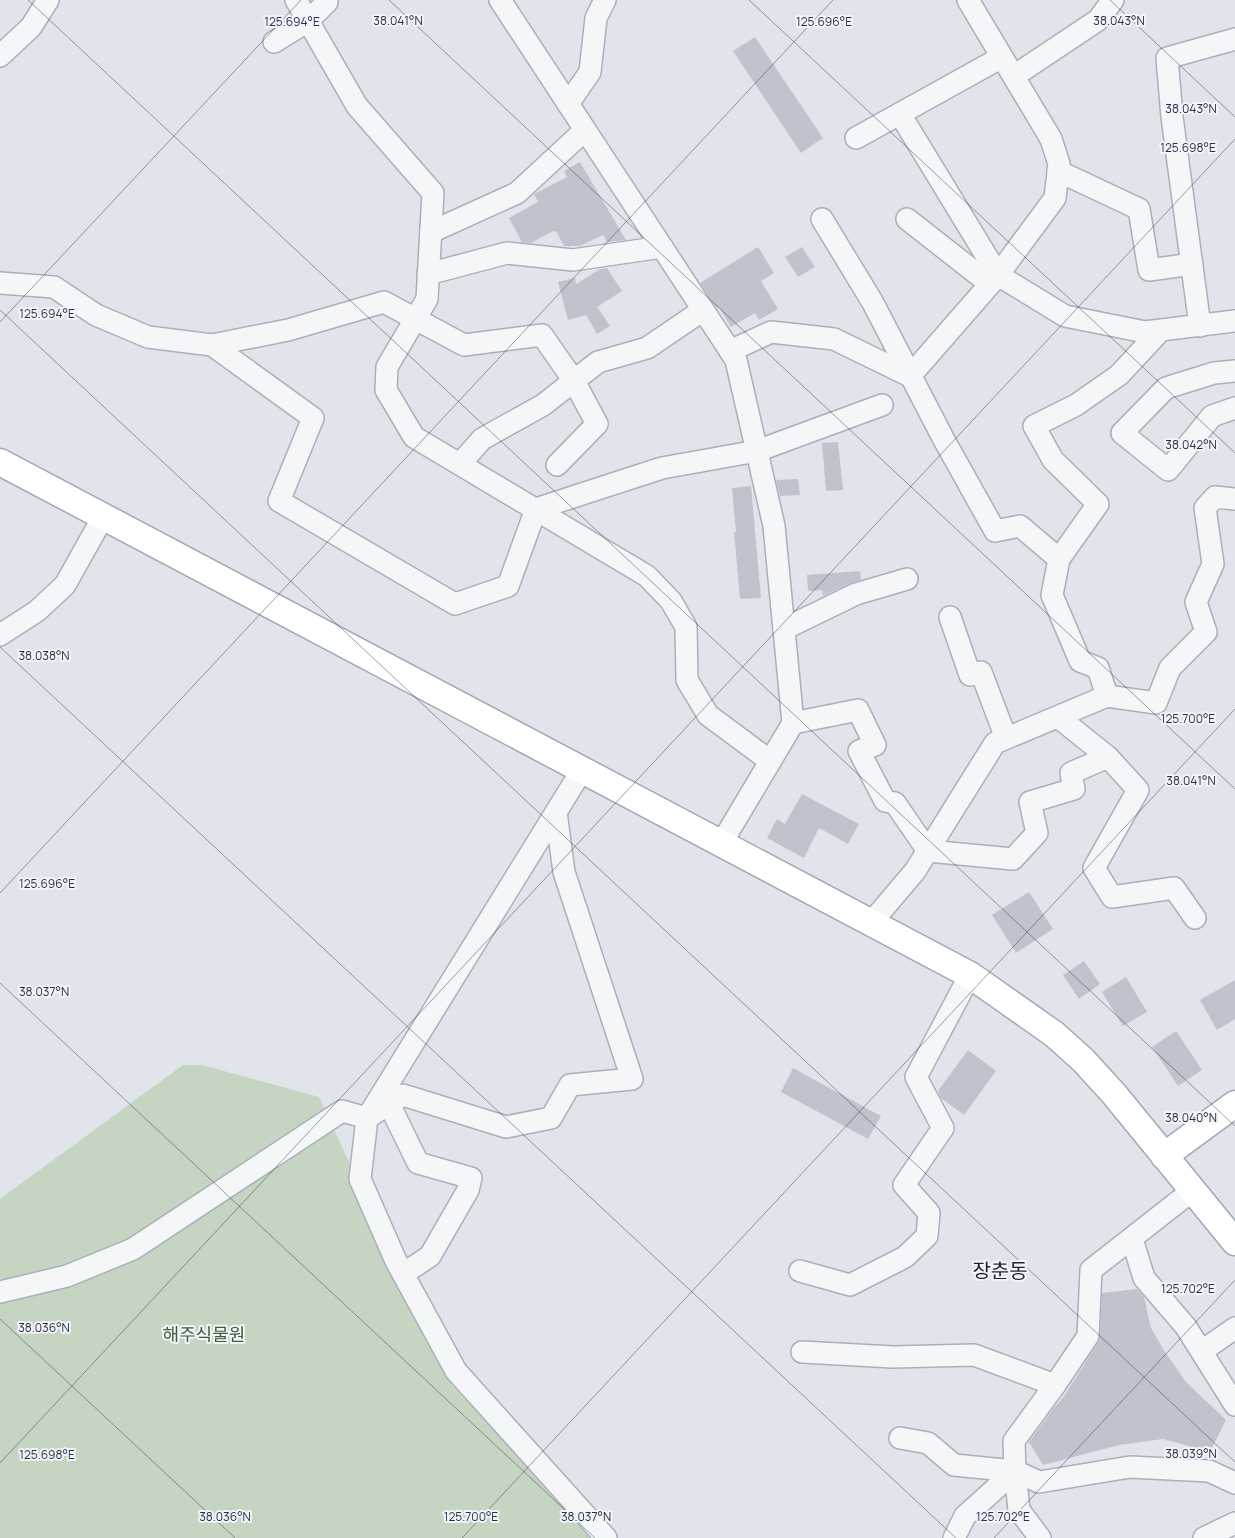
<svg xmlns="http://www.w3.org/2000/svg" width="1235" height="1538" font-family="Manrope,'Noto Sans KR',sans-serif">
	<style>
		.green { fill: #c6d5c2 }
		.building { fill: #bec3ce }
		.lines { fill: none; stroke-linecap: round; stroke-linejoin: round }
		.minor-casing { stroke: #aaafb9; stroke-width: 24 }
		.major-casing { stroke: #a0a8b7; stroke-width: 29 }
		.minor { stroke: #f4f6f8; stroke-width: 21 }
		.major { stroke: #fff; stroke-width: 26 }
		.ticks { fill: none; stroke: #283143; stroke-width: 1; stroke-opacity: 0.45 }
		.labels { text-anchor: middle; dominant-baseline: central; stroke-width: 4; stroke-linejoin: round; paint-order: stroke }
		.park-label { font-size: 18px; fill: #3c6035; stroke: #f1f4f8 }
		.quarter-label { font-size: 20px; fill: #1a2334; stroke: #f1f4f8 }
		.ticks-label { font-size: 12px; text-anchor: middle; fill: #283143; stroke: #f1f4f8; stroke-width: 4; stroke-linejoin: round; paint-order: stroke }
	</style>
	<rect width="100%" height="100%" fill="#e1e5eb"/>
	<!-- green -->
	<polygon class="green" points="183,1065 202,1065 319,1097 452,1385 595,1538 0,1538 0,1199"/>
	<!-- building -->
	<g class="building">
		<polygon points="755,37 823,138 801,153 733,51"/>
		<polygon points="580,162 626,240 607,242 603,235 580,246 564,246 556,231 554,232 553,231 531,243 522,242 509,218 538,202 534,194 567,177 564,171"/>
		<polygon points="758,247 774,273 761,281 778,309 759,320 755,313 731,327 719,307 717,308 700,283"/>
		<polygon points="802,247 815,267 798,277 785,257"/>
		<polygon points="607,268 622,291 597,307 610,326 597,334 586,315 568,320 558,282 575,278 576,284 600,269"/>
		<polygon points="838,442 843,490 826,491 822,443"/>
		<polygon points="798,479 800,495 780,496 776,480"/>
		<polygon points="751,486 761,598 740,599 734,532 736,532 732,488"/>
		<polygon points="860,571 861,580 851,583 823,596 822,590 808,591 807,575"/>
		<polygon points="802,794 859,824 848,844 819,828 804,858 767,838 777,819 785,824"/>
		<polygon points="1029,892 1053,929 1016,953 992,915"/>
		<polygon points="1084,961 1100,984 1079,999 1063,975"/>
		<polygon points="1126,977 1147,1012 1123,1026 1102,992"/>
		<polygon points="1235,980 1235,1019 1217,1030 1200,1000"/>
		<polygon points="1176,1031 1202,1070 1178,1086 1152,1047"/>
		<polygon points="968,1050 996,1071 964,1115 941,1098 938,1091"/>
		<polygon points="793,1068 881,1116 868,1139 781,1092"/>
		<polygon points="1137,1289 1144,1297 1151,1328 1163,1349 1186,1382 1226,1420 1210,1452 1163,1439 1119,1445 1043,1465 1029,1442 1053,1409 1063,1398 1098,1343 1100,1337 1102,1293"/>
	</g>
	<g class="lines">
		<defs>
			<g id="minor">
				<polyline points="296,0 357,106 433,193 427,299 387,367 386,390 414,437 647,576 671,601 686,627 687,680 708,715 770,761"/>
				<polyline points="500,0 736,360 774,526 793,723 721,844"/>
				<polyline points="274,42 308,21 327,2 327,0"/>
				<polyline points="0,56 31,27 48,0"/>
				<polyline points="1014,76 1098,20 1113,0"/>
				<polyline points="568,104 590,72 596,18 605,0"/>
				<polyline points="900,114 998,275 1065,316 1145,332 1235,321"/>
				<polyline points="856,138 1002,57"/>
				<polyline points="1058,171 1139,209 1149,270 1192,264"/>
				<polyline points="822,219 873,303 943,438 995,531 1020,526 1059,559 1052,595 1080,661 1098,668 1107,696"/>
				<polyline points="907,219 990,284"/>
				<polyline points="431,232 517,193 585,130"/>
				<polyline points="428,274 507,253 573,260 662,247"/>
				<polyline points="0,283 54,287 96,315 148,337 212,345 313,418 279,501 455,604 508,586 536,509 662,468 757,451 882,405"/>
				<polyline points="1200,326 1172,117 1167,58 1235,39"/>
				<polyline points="212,345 288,330 384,302 464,345 542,335 574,381 597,424 557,465"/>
				<polyline points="730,351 771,332 834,339 910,376 998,275 1055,198 1059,164 1051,139 968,0"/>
				<polyline points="1235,371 1214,373 1166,388 1122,433 1168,470 1212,416 1235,408"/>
				<polyline points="460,464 482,439 543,405 598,362 647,348 703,310"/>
				<polyline points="1059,559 1098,504 1053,460 1034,426 1076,405 1119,375 1160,331"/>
				<polyline points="950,617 970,675 981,672 1006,738"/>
				<polyline points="784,629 856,594 907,579"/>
				<polyline points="0,635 37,611 65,585 103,517"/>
				<polyline points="1058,717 1108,757 1138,790 1094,868 1112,897 1174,888 1195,918"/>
				<polyline points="793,723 858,710 875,745 859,751 885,801 895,803 928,851 1013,859 1037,833 1030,802 1074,789 1071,773 1108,757"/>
				<polyline points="556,812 564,872 632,1079 570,1085 551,1118 506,1127 403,1095 367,1118 360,1179 396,1261 456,1371 606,1538"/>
				<polyline points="871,923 915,871 995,743 1107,696 1156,703 1170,668 1206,632 1196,602 1213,564 1205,508 1215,497 1235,499"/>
				<polyline points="389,1104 418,1163 471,1178 468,1190 430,1256 403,1274"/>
				<polyline points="1193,1190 1091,1270 1088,1336 1055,1385 1014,1441 1015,1471 1039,1482 1130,1467 1209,1471 1235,1483"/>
				<polyline points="1132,1239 1144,1278 1186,1327 1235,1405"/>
				<polyline points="800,1271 850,1285 905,1257 927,1236 929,1213 904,1185 943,1128 916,1077 970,975"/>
				<polyline points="0,1292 67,1276 133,1249 342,1111 367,1118 582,770"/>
				<polyline points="1202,1351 1235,1328"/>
				<polyline points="802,1352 893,1357 974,1355 1055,1385"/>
				<polyline points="900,1438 928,1443 954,1465 1015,1471 965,1516 954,1538"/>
				<polyline points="1015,1471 1019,1510 1040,1538"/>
				<polyline points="1204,1538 1235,1523"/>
			</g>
			<g id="major">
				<polyline points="0,462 970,975 1054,1034 1083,1060 1114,1094 1235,1242"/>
				<polyline points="1164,1156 1235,1104"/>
			</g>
		</defs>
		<!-- minor casing -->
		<use href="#minor" class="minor-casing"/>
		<!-- major casing -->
		<use href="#major" class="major-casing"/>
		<!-- minor -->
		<use href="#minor" class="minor"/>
		<!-- major -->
		<use href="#major" class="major"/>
	</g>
	<!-- ticks -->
	<path class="ticks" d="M28,0L1235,1126M389,0L1235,789M749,0L1235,453M1110,0L1235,117M0,310L1235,1462M0,322L301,0M0,647L956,1538M0,893L833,0M0,983L595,1538M0,1319L235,1538M0,1463L1235,139M462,1538L1235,709M994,1538L1235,1280"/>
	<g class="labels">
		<!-- park labels -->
		<g class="park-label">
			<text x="204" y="1334">해주식물원</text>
		</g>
		<!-- quarter labels -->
		<g class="quarter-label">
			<text x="1000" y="1270">장춘동</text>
		</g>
	</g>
	<g class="ticks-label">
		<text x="398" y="25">38.041°N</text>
		<text x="1119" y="25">38.043°N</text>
		<text x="824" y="26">125.696°E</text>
		<text x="292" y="26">125.694°E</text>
		<text x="1191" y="113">38.043°N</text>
		<text x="1188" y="152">125.698°E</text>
		<text x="47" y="318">125.694°E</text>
		<text x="1191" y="449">38.042°N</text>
		<text x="44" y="660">38.038°N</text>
		<text x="1188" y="723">125.700°E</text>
		<text x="1191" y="785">38.041°N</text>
		<text x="47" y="888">125.696°E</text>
		<text x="44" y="996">38.037°N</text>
		<text x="1191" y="1122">38.040°N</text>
		<text x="1188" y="1293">125.702°E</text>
		<text x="44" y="1332">38.036°N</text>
		<text x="1191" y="1458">38.039°N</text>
		<text x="47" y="1459">125.698°E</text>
		<text x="471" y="1521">125.700°E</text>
		<text x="1003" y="1521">125.702°E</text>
		<text x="225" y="1521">38.036°N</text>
		<text x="586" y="1521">38.037°N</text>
	</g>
</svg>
